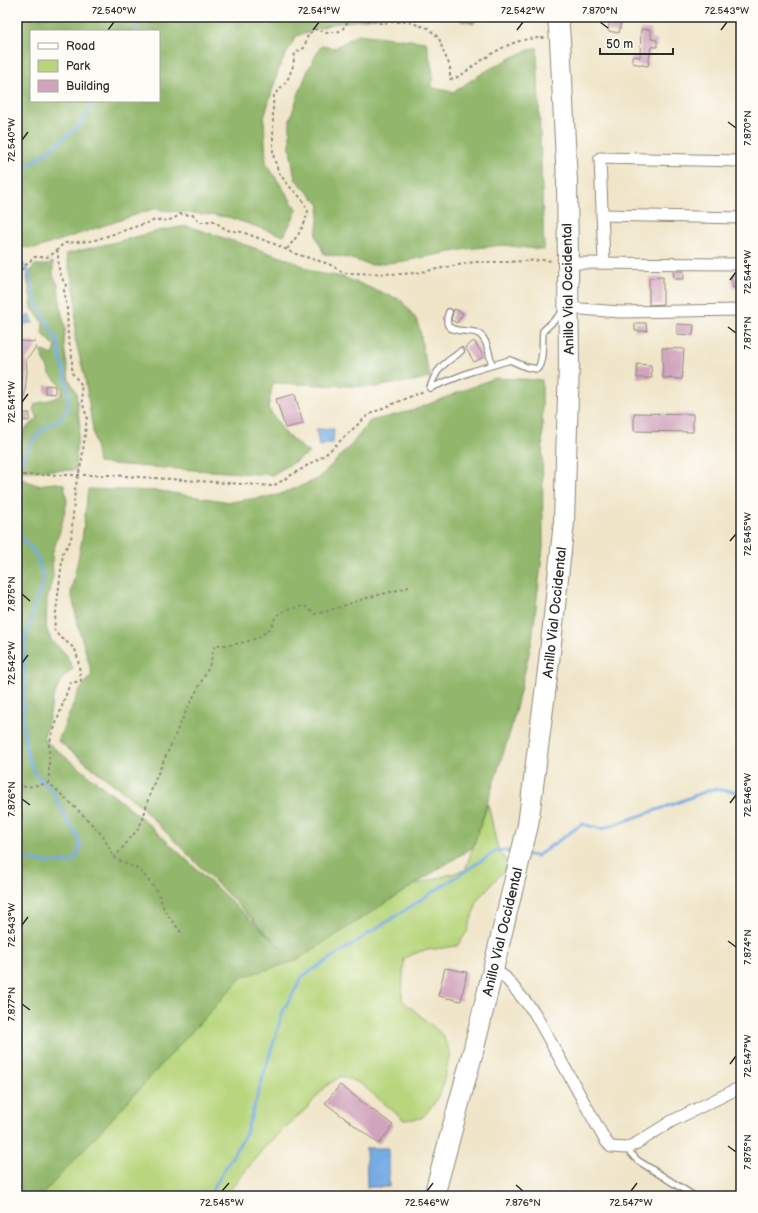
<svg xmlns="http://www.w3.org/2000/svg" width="758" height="1213" font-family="'Balsamiq Sans',sans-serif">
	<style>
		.green { fill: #b8d67d; stroke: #728054 }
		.forest { fill: #92b76c; stroke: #5e714c; fill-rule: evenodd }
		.water { fill: #76abe3; stroke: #506b87 }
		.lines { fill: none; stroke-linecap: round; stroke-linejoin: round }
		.stream { stroke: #76abe3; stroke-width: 3 }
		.building { fill: #d1a4bd }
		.lane-casing { stroke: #8e887a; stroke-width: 8 }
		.street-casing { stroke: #8e887a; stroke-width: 13 }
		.highway-casing { stroke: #8e887a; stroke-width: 22 }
		.path { stroke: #8e887a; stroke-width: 2; stroke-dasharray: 3 3; stroke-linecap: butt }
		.lane { stroke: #fff; stroke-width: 5.5 }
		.street { stroke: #fff; stroke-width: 11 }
		.highway { stroke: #fff; stroke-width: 20 }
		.ticks { fill: none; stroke: #2b2b2b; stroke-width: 1.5 }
		.labels { text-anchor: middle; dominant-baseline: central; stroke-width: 3; stroke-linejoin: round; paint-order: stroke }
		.street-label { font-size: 14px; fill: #2b2b2b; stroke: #fdfcf7 }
		.neatline { fill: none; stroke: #2b2b2b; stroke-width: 1.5 }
		.ticks-label { font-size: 10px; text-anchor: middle; fill: #2b2b2b }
	</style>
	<rect width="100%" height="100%" fill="#fdfcf7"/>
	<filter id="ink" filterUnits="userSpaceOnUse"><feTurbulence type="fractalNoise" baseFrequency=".025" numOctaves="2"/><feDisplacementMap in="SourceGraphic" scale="8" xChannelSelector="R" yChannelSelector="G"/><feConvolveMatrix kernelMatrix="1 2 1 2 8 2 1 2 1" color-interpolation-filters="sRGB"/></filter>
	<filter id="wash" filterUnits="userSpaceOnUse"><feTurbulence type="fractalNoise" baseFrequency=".012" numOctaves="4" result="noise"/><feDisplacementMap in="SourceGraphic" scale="16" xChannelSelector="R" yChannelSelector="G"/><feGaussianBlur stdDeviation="0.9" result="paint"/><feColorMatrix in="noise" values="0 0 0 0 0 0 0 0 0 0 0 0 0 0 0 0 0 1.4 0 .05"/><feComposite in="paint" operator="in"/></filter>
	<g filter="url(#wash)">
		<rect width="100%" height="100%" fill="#f0e5c9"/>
		<!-- green -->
		<polygon class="green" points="488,804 498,850 509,865 478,899 467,932 457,946 421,951 404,958 402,1000 443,1035 450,1054 442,1088 434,1104 422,1118 404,1120 361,1084 341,1076 326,1086 306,1109 268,1143 225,1196 17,1196 94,1035 242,977 404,888 465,870"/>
		<!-- forest -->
		<g class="forest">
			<path d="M17,17H380L332,24L296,36L279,68L264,118L266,163L297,210L284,236L228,217L153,209L37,248L17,247ZM31,31H159V101H31Z"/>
			<polygon points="461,17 477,17 473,24 465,20 464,22 460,20"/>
			<path d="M358,34L426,42L433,73L432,88L454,92C482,72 506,59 537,47L544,250L503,245L467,249L404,261L371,265L348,258L324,254L316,236L320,205L295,179L290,150V120L297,98L308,70L321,46L335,48Z"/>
			<polygon points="187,226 215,235 293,261 316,273 343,277 401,300 416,319 420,330 423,352 431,378 375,387 273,383 268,408 286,434 309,453 272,475 164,468 98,463 85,378 75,338 76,298 66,254 124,240 158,231"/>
			<polygon points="53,262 53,275 58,285 61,310 65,327 64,345 69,379 76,392 78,410 80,427 76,449 76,470 17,471 17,443 24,437 23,431 38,418 33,410 35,404 56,398 62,394 62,387 50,374 40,350 53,355 56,347 42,333 43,323 32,308 27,276 35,265 46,265"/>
			<polygon points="495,378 542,380 543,547 532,641 511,729 473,847 295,961 242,977 41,1196 17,1196 17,477 37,485 55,483 64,484 67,502 60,531 52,554 53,577 47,600 46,627 51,640 66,654 73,669 61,680 53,698 48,723 43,739 143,819 281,948 135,801 58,741 78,693 92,674 78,625 71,592 82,540 88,489 159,491 230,502 278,495 318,479 352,444 370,421 411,411"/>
		</g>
		<!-- water -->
		<g class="water">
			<polygon points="29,315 31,315 33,323 22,324 21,317 26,317"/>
			<polygon points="316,429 334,429 333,443 319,446"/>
			<polygon points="366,1148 389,1148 389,1187 367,1187"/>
		</g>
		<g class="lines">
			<!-- stream -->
			<g class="stream">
				<polyline points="134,31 141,20 147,17"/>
				<polyline points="17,179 31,164 76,129 96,101"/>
				<polyline points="17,258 25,267 30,276 36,302 54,334 59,347 60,356 69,392 67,409 60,419 43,429 32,442 20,465 17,476"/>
				<polyline points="17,532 36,554 43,575 42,586 34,607 30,626 26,637 24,655 25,678 23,722 26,750 33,771 53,792 64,815 78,837 80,847 77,856 72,862 45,863 17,856"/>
				<polyline points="528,855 537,856 582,824 602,829 668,806 712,789 741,792"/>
				<polyline points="209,1196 246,1133 283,1011 303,976 498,850 514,852"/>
			</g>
		</g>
		<g id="blocks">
			<!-- building -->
			<g class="building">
				<polygon points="610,20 621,23 619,33 608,31"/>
				<polygon points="641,29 651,30 651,39 657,40 657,47 651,47 648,66 632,63 632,56 640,57"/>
				<polygon points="673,271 684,271 684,279 674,279"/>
				<polygon points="731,276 741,276 741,288 733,288"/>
				<polygon points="663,277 663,304 649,305 649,278"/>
				<polygon points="454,309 463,313 457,323 451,320"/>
				<polygon points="635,323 646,323 647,331 635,331"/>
				<polygon points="677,324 694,325 693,335 677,334"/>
				<polygon points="19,341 35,342 36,348 26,359 27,371 23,413 30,413 29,421 17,420 17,353"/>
				<polygon points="474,341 484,357 474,362 465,347"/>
				<polygon points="662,348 684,349 682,379 663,378"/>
				<polygon points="637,364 651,365 652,378 637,378"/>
				<polygon points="45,385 55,386 55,394 45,393"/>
				<polygon points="295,394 303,424 285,428 276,399"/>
				<polygon points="634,413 693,414 693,432 634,431"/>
				<polygon points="445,968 467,972 461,1001 438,996"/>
				<polygon points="340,1085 393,1125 379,1144 325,1103"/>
			</g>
		</g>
	</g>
	<g filter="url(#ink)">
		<use href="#blocks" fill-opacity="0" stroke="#8e887a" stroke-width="1"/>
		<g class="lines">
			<defs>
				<g id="lane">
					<path d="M449,312C439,338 470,327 479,334C488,340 489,355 492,365"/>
					<path d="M430,388L473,371L510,360L526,367L537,369C544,363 542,340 543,331L563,312"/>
					<path d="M430,388C433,378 438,368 448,361C453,357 457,355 461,351"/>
					<polyline points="626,1148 637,1160 694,1196"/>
				</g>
				<g id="street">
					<polyline points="602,215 741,218"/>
					<polyline points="604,262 600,158 741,161"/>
					<polyline points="568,263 741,264"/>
					<polyline points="568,308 620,312 741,310"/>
					<polyline points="493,969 505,977 534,1012 605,1140 611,1147 626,1148 637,1143 672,1121 741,1087"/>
				</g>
				<g id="highway">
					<path id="s1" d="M434,1196L474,1048L528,825L549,662L564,522L569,365L568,263L567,182L560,40L558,17"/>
				</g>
			</defs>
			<!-- lane casing -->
			<use href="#lane" class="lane-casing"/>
			<!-- street casing -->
			<use href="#street" class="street-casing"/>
			<!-- highway casing -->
			<use href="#highway" class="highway-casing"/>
			<!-- path -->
			<g class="path">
				<path d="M287,249L298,235L305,222L308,211L302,199L287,184L278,171L273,154V105L274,95L287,81L293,66L295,53L304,48L308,35L314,29L327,33L341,31L350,19L369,20L380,23L396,22H408L428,28L439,38L443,51L450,66V79C461,78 468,69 476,64C499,49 517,37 545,38"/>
				<path d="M17,293V280L21,270L34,257H47L54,253L64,243L92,241L156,220C167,221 172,221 180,214L193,215L200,222H206L212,220L227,230L242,232L277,245L293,253L329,264L344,273L400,274L416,273L474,262H506L543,260L553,261"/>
				<polyline points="17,475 110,475 273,486 325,455 368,415 385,407 424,391"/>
				<path d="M49,783V744L70,683L81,681L78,659L75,649L58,635L54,629L63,553L71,540L75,489L82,460L87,417L82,402L81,384L72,373V357L68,337L67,308L64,290L66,285C56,270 60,266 57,249"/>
				<polyline points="17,786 27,787 49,783 84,816 103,836 114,858 140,870 159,894 164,910 183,935"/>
				<path d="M114,858L138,829L143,819L148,800L155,780L186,711L209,667L215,645H230L246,642L260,637L271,627L276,616L288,609L305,606L315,614C331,611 347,604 363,599C378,595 394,591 409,587"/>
			</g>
			<!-- lane -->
			<use href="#lane" class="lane"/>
			<!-- street -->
			<use href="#street" class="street"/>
			<!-- highway -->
			<use href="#highway" class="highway"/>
		</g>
	</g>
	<!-- ticks -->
	<path class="ticks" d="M600,22L608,28M108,30L114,22M313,30L319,22M517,30L523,22M721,30L727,22M728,122L736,128M22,140L28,132M730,280L736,272M728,327L736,333M22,402L28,394M730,541L736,534M22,594L30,601M22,663L28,655M22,799L30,805M730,803L736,795M22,925L28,917M728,941L736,947M22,1004L30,1010M730,1064L736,1056M728,1146L736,1152M516,1185L523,1191M222,1191L229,1183M427,1191L433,1183M631,1191L637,1183"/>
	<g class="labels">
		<!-- street labels -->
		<g class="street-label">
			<text transform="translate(568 289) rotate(-91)">Anillo Vial Occidental</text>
			<text stroke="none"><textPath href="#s1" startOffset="597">Anillo Vial Occidental</textPath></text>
			<text stroke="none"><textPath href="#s1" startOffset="273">Anillo Vial Occidental</textPath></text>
		</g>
	</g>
	<!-- margin -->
	<rect width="758" height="1213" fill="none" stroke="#fdfcf7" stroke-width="44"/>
	<!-- legend -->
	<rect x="30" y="30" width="130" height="72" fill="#fdfcf7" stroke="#a9a8a5"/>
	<rect x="38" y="43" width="20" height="6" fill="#ffffff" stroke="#a9a8a5"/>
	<text x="66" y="50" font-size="12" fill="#2b2b2b">Road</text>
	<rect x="38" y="60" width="20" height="12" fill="#b8d67d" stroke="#a9a8a5"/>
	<text x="66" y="70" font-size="12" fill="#2b2b2b">Park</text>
	<rect x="38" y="80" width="20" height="12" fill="#d1a4bd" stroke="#a9a8a5"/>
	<text x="66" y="90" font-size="12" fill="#2b2b2b">Building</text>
	<!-- scale -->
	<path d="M600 48v6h73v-6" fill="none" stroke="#2b2b2b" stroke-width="2"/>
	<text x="606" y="48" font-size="12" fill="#2b2b2b" stroke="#fdfcf7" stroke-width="3" paint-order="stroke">50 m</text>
	<rect x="22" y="22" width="714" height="1169" class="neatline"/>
	<g class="ticks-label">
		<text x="114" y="14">72.540°W</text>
		<text x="319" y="14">72.541°W</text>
		<text x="523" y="14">72.542°W</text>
		<text x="600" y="14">7.870°N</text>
		<text x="727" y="14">72.543°W</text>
		<text transform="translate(747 128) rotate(-90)" y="4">7.870°N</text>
		<text transform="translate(11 140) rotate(-90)" y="4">72.540°W</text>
		<text transform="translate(747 272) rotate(-90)" y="4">72.544°W</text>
		<text transform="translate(747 333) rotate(-90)" y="4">7.871°N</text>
		<text transform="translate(11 402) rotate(-90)" y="4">72.541°W</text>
		<text transform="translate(747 534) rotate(-90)" y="4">72.545°W</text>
		<text transform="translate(11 594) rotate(-90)" y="4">7.875°N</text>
		<text transform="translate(11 663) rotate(-90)" y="4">72.542°W</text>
		<text transform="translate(747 795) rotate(-90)" y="4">72.546°W</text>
		<text transform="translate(11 799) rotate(-90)" y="4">7.876°N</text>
		<text transform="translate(11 925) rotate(-90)" y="4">72.543°W</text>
		<text transform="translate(747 947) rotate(-90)" y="4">7.874°N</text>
		<text transform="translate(11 1004) rotate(-90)" y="4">7.877°N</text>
		<text transform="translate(747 1056) rotate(-90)" y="4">72.547°W</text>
		<text transform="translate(747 1152) rotate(-90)" y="4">7.875°N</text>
		<text x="222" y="1206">72.545°W</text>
		<text x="427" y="1206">72.546°W</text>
		<text x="523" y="1206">7.876°N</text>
		<text x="631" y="1206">72.547°W</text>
	</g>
</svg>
